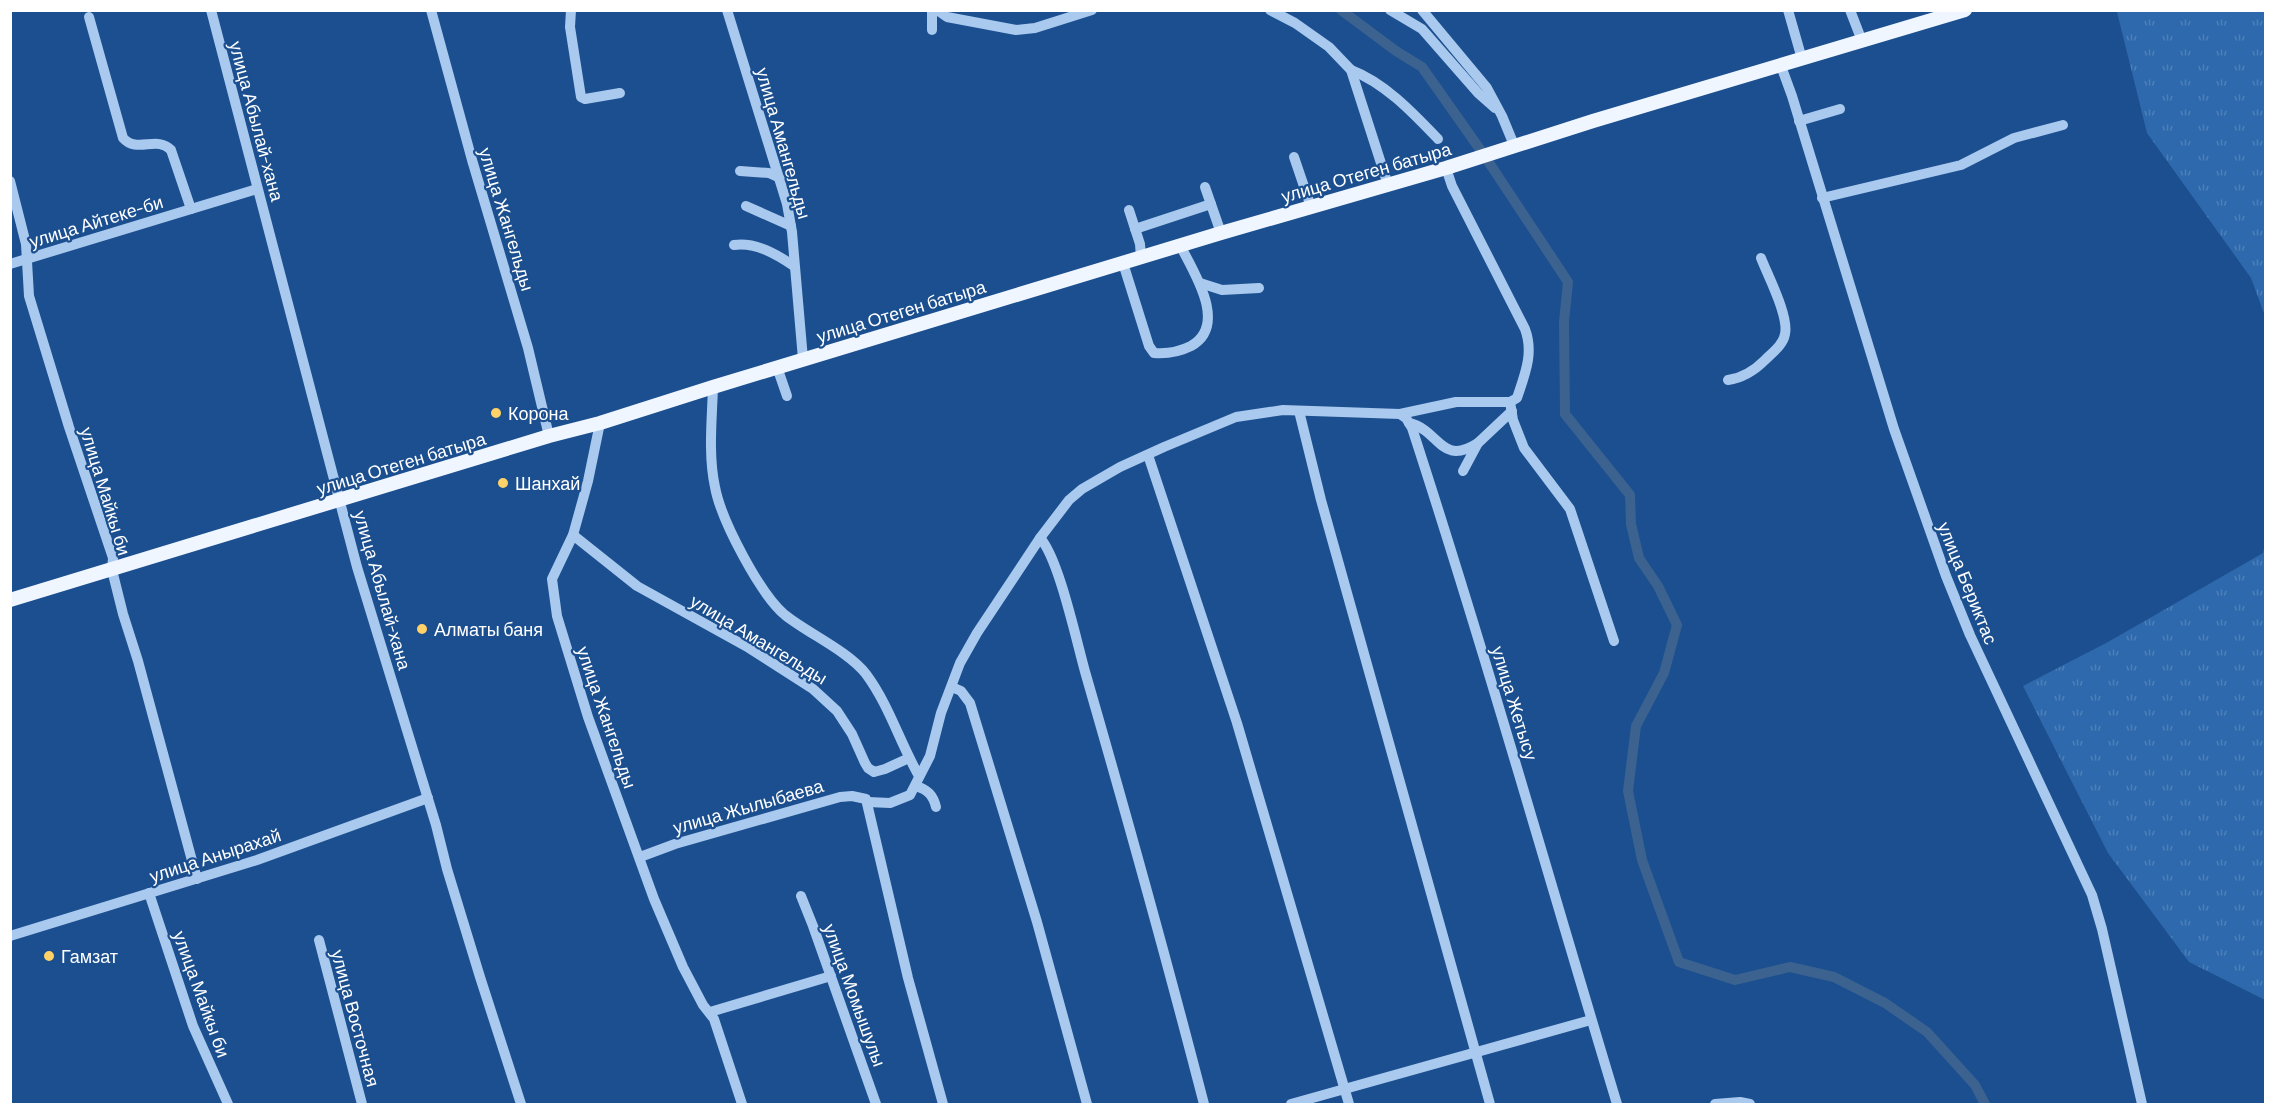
<svg xmlns="http://www.w3.org/2000/svg" width="2276" height="1115" font-family="Barlow,sans-serif">
	<style>
		.grass { fill: url(#grass-tufts) }
		.lines { fill: none; stroke-linecap: round; stroke-linejoin: round }
		.canal { stroke: #3c6290; stroke-width: 10 }
		.minor { stroke: #a9c9ee; stroke-width: 10 }
		.major { stroke: #f0f6ff; stroke-width: 14 }
		.poi-dot { fill: #ffd166; stroke: #1b4f8f; stroke-width: 2 }
		.labels { text-anchor: middle; dominant-baseline: central; stroke-width: 4.5; stroke-linejoin: round; paint-order: stroke }
		.street-label { font-size: 18px; fill: #fff; stroke: #1b4f8f }
		.poi-label { font-size: 18px; fill: #fff; stroke: #1b4f8f; text-anchor: start }
	</style>
	<defs>
		<pattern id="grass-tufts" width="24" height="20" patternUnits="userSpaceOnUse" patternTransform="scale(1.5)"><rect width="24" height="20" fill="#2e69ad"/><path d="M3 7l-1-3M5 7V3M7 7l1-3M15 17l-1-3M17 17v-4M19 17l1-3" fill="none" stroke="#4d80b9"/></pattern>
	</defs>
	<rect width="100%" height="100%" fill="#1b4f8f"/>
	<!-- grass -->
	<g class="grass">
		<polygon points="2121,10 2265,11 2265,316 2251,278 2147,133 2117,12"/>
		<polygon points="2265,544 2266,1000 2265,1000 2189,962 2108,853 2023,686 2108,642 2263,553"/>
	</g>
	<g class="lines">
		<!-- canal -->
		<polyline class="canal" points="1341,10 1396,51 1422,67 1484,155 1568,282 1564,322 1565,414 1630,495 1631,524 1639,558 1658,586 1677,625 1664,673 1636,726 1628,791 1642,860 1679,962 1735,980 1790,967 1834,977 1885,1003 1927,1032 1975,1085 1985,1104"/>
		<!-- minor -->
		<g class="minor">
			<polyline points="211,10 357,567 436,825 447,869 480,977 521,1104"/>
			<polyline points="431,10 472,160 528,348 549,436"/>
			<polyline points="571,10 570,27 581,97 585,99 620,93"/>
			<polyline points="727,10 787,204 792,232 803,359"/>
			<polyline points="937,10 947,17 1016,30 1035,28 1092,10"/>
			<polyline points="1270,10 1295,23 1329,47 1351,70 1388,185"/>
			<polyline points="1390,10 1422,29 1478,93 1495,108"/>
			<polyline points="1422,10 1487,88 1502,116 1514,145"/>
			<polyline points="1788,10 1802,59"/>
			<polyline points="1850,10 1862,41"/>
			<path d="M89,17L123,138C137,154 157,135 171,150L191,209"/>
			<polyline points="932,30 932,10"/>
			<polyline points="1781,66 1792,96 1894,429 1946,576 1970,635 2092,895 2102,929 2142,1104"/>
			<path d="M1351,70C1385,83 1413,113 1438,139"/>
			<polyline points="1799,121 1840,109"/>
			<polyline points="1294,157 1311,207"/>
			<polyline points="740,171 769,173 780,178"/>
			<polyline points="10,181 26,244 29,296 69,427 113,558 112,570 123,614 138,661 197,879"/>
			<polyline points="1205,187 1221,233"/>
			<polyline points="1822,198 1961,165 2014,138 2063,125"/>
			<polyline points="746,206 791,226"/>
			<polyline points="1129,210 1140,244 1141,257"/>
			<polyline points="1135,229 1211,204"/>
			<path d="M734,245C756,242 776,254 794,266"/>
			<path d="M1123,263L1149,346L1154,353C1167,354 1179,352 1191,346C1229,325 1193,271 1180,245"/>
			<polyline points="10,264 257,189"/>
			<polyline points="1200,283 1222,290 1259,288"/>
			<polyline points="777,367 787,396"/>
			<path d="M1728,380C1743,378 1755,370 1765,360C1773,352 1783,345 1785,334C1789,316 1768,276 1761,258"/>
			<path d="M713,387C712,419 708,455 715,487C721,520 760,594 785,615C809,634 848,651 866,674C889,705 900,743 919,776"/>
			<polyline points="1510,402 1513,420 1524,448 1570,509 1614,641"/>
			<polyline points="1299,411 1321,500 1490,1104"/>
			<path d="M1400,414L1456,402H1510L1517,398C1525,374 1534,353 1525,329L1452,186L1446,168"/>
			<polyline points="600,423 588,481 573,535 552,579 557,616 588,717 654,899 683,967 703,1005 714,1019 742,1104"/>
			<path d="M1409,423C1440,430 1440,467 1478,443"/>
			<polyline points="1148,455 1237,723 1349,1104"/>
			<polyline points="1463,471 1478,443 1512,411"/>
			<polyline points="573,535 637,586 749,648 813,689 837,711 852,734 865,763 868,768 874,772 885,769 909,758"/>
			<path d="M1040,538C1059,558 1077,644 1086,675C1127,817 1167,961 1204,1104"/>
			<polyline points="952,687 961,691 970,703 1037,922 1087,1104"/>
			<path d="M916,786C928,790 933,795 936,807"/>
			<path d="M868,802L890,803L910,795L930,756L941,713L960,663L977,633L1040,538L1069,500L1082,489L1120,467L1164,447L1236,417L1283,410L1400,414L1406,418L1412,428C1485,652 1549,879 1617,1104"/>
			<polyline points="640,857 675,844 840,797 852,796 866,799 908,978 943,1104"/>
			<polyline points="149,893 193,1026 228,1104"/>
			<polyline points="801,896 813,926 876,1104"/>
			<polyline points="10,936 257,860 428,798"/>
			<polyline points="319,940 362,1104"/>
			<polyline points="710,1012 831,976"/>
			<polyline points="1291,1104 1591,1020"/>
			<polyline points="1715,1104 1740,1102 1750,1104"/>
		</g>
		<!-- major -->
		<polyline class="major" points="10,600 549,436 600,423 713,387 1221,233 1446,168 1593,121 1965,10"/>
	</g>
	<!-- markers -->
	<g class="poi-dot">
		<circle cx="496" cy="413" r="6"/>
		<circle cx="503" cy="483" r="6"/>
		<circle cx="422" cy="629" r="6"/>
		<circle cx="49" cy="956" r="6"/>
	</g>
	<g class="labels">
		<!-- street labels -->
		<g class="street-label">
			<text transform="translate(257 121) rotate(75)">улица Абылай-хана</text>
			<text transform="translate(784 143) rotate(74)">улица Амангельды</text>
			<text transform="translate(1366 172) rotate(-16)">улица Отеген батыра</text>
			<text transform="translate(507 219) rotate(73)">улица Жангельды</text>
			<text transform="translate(96 221) rotate(-17)">улица Айтеке-би</text>
			<text transform="translate(901 311) rotate(-17)">улица Отеген батыра</text>
			<text transform="translate(401 463) rotate(-17)">улица Отеген батыра</text>
			<text transform="translate(106 491) rotate(73)">улица Майкы би</text>
			<text transform="translate(1968 583) rotate(68)">улица Бериктас</text>
			<text transform="translate(383 590) rotate(74)">улица Абылай-хана</text>
			<text transform="translate(759 639) rotate(31)">улица Амангельды</text>
			<text transform="translate(1515 703) rotate(73)">улица Жетысу</text>
			<text transform="translate(607 717) rotate(71)">улица Жангельды</text>
			<text transform="translate(748 806) rotate(-16)">улица Жылыбаева</text>
			<text transform="translate(215 855) rotate(-18)">улица Анырахай</text>
			<text transform="translate(202 994) rotate(70)">улица Майкы би</text>
			<text transform="translate(855 995) rotate(70)">улица Момышулы</text>
			<text transform="translate(356 1018) rotate(75)">улица Восточная</text>
		</g>
		<!-- poi labels -->
		<g class="poi-label">
			<text x="508" y="413">Корона</text>
			<text x="515" y="483">Шанхай</text>
			<text x="434" y="629">Алматы баня</text>
			<text x="61" y="956">Гамзат</text>
		</g>
	</g>
	<!-- border -->
	<rect width="2276" height="1115" fill="none" stroke="#ffffff" stroke-width="24"/>
</svg>
